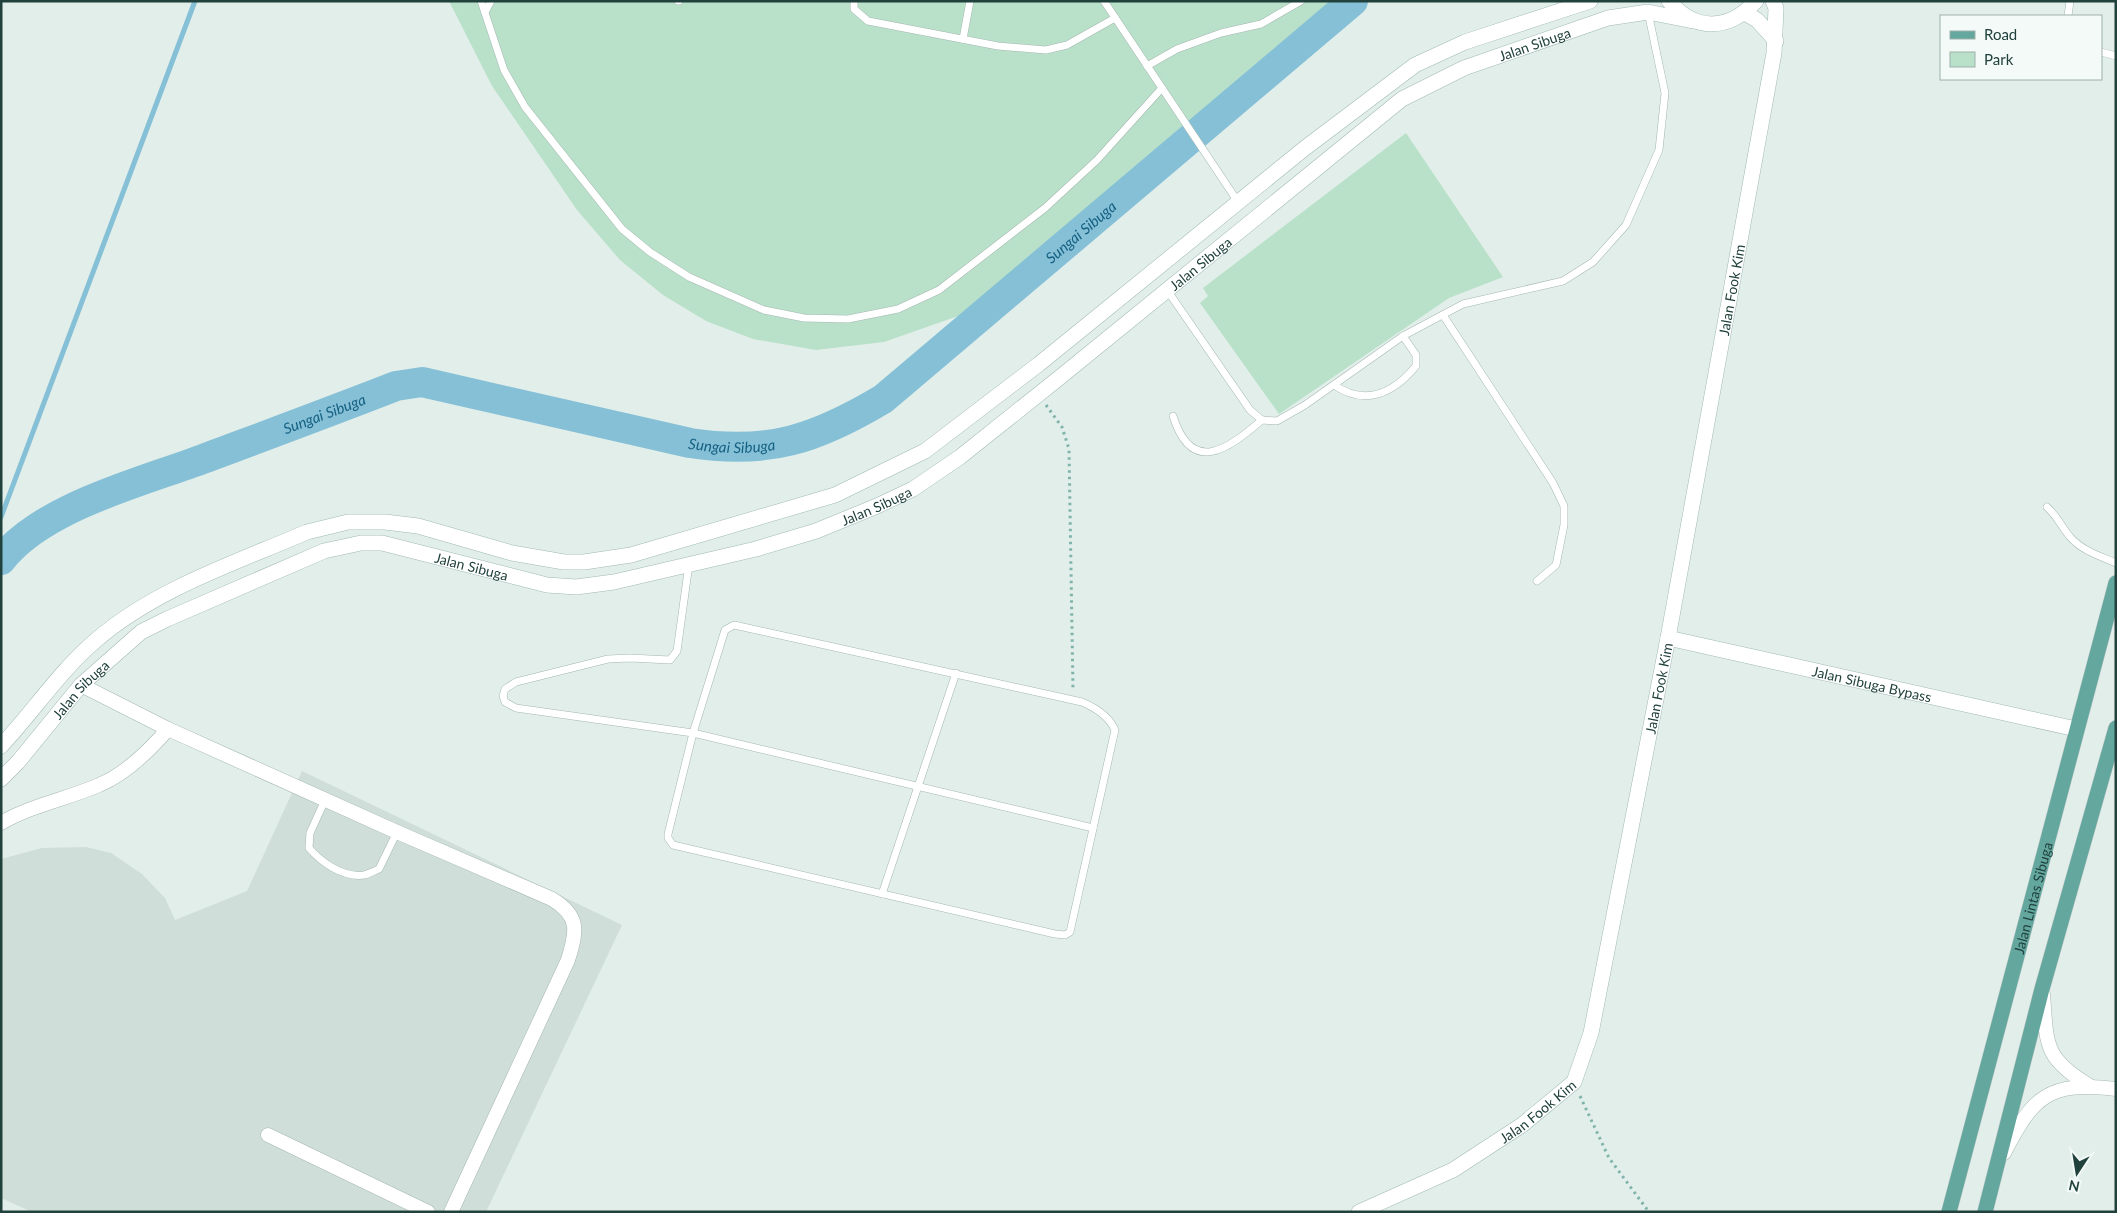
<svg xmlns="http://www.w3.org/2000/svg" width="2117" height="1213" font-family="Lato,sans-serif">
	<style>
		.built { fill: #d0ded9 }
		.green { fill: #b9e1c9 }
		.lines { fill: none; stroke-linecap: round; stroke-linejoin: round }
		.stream { stroke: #86c0d7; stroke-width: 5 }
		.river { stroke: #86c0d7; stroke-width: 30 }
		.lane-casing { stroke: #a4b7b2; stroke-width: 8 }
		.street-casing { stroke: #a4b7b2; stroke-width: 15 }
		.secondary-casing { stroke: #a0bab4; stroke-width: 16 }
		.primary-casing { stroke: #c1cac8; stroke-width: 16 }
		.path { stroke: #80b4ab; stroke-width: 3; stroke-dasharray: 2.5 4; stroke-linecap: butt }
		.lane { stroke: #fff; stroke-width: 7 }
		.street { stroke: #fff; stroke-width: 14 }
		.secondary { stroke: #fff; stroke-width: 15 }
		.primary { stroke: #63a79f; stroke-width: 15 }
		.labels { text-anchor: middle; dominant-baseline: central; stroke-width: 4; stroke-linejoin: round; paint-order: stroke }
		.street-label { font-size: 14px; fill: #20413c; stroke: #f3faf7 }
		.water-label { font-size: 15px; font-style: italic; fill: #156182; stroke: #f3faf7 }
	</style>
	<rect width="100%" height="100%" fill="#e2eeea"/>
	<!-- built -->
	<polygon class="built" points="302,771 622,925 486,1212 32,1212 1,1198 1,859 42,848 86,847 111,853 142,874 165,898 175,920 247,891"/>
	<!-- green -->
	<g class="green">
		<polygon points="449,1 1333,1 961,315 884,342 816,350 753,339 706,321 663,295 620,260 577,210 492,86"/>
		<polygon points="1406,133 1503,277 1449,298 1279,414 1200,303 1208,296 1203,288"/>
	</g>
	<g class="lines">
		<!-- stream -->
		<polyline class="stream" points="1,517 195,1"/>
		<!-- river -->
		<path class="river" id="s1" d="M1,560C42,507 141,482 203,459C267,435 332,411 396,386L422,382L690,443C769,455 816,439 883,399L1353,1"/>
		<defs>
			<g id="lane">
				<polyline points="481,1 504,70 525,107 622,229 650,252 689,277 764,310 804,318 848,319 898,309 939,290 1045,208 1097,160 1162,88"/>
				<polyline points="678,1 679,1"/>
				<polyline points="854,1 854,9 868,21 998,46 1046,50 1067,45 1115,18"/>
				<polyline points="1104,1 1238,202"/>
				<polyline points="485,12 491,1"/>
				<polyline points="2068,16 2070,1"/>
				<polyline points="963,39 970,1"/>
				<polyline points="2101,52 2116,56"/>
				<polyline points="1147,66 1177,49 1221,33 1261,24 1301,1"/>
				<polyline points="1167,290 1250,410 1262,420 1277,421 1305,405 1403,336 1463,304 1563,281 1593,262 1626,225 1659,150 1665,93 1648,12"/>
				<polyline points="1443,315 1553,483 1564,506 1564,525 1556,565 1537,581"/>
				<path d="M1334,385C1365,406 1393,394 1416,366V355L1403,336"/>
				<path d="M1173,416C1192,477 1229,448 1262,420"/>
				<path d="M2047,507C2058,517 2062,528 2071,538C2083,551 2100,556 2116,563"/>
				<polyline points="689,564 677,651 670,660 630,658 608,659 516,682 505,689 503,696 505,702 516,708 693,733 1093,828"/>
				<path d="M734,625L1082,702C1096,708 1109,716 1115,730L1070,932L1065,935L1055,934L673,845L668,838V834L693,733L725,630Z"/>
				<path d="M325,800L310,833L309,848C321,862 343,878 364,875C369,874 374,871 379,869L397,832"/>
				<polyline points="882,894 956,673"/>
			</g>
			<g id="street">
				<path d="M81,685L168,729L397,832L552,899C580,916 577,931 568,960L451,1212"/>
				<path d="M1,823C32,805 67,799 99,785C126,774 149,751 168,729"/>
				<path d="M2043,994C2047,1044 2043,1058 2090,1086"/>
				<polyline points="268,1135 428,1212"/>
				<path d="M2004,1153C2033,1096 2049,1081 2116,1089"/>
			</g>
			<g id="secondary">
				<path d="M1669,1C1695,32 1729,31 1756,1"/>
				<polyline points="1745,13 1757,20 1776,41"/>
				<path id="s2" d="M1668,638L2076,729"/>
				<path d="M1,746C33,712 59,672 95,641C155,589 235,563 307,532L348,522H385L418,526L512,553L564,562H584L631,555L835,495L925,451L1039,364L1305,148L1415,65L1465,42L1590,1"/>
				<path id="s3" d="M1,779L18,762L81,685L141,632L167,619L324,551L361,543H382L547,585L576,587L614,582L756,549L816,531L877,506L913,489L960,457L1059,378L1402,99L1464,68L1608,18L1648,12L1693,21"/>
				<path id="s4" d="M1359,1212L1453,1170L1522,1125L1574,1082L1591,1033L1668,638L1774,53L1776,8L1773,1"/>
			</g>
			<g id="primary">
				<path id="s5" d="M1949,1212L2116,583"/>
				<polyline points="1985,1212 2042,989 2116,728"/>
			</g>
		</defs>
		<!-- lane casing -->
		<use href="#lane" class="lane-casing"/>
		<!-- street casing -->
		<use href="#street" class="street-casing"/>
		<!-- secondary casing -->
		<use href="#secondary" class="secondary-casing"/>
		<!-- primary casing -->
		<use href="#primary" class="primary-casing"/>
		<!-- path -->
		<g class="path">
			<polyline points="1046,405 1062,427 1069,449 1073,690"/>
			<polyline points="1580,1096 1609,1158 1649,1212"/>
		</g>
		<!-- lane -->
		<use href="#lane" class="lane"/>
		<!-- street -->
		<use href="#street" class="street"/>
		<!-- secondary -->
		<use href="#secondary" class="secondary"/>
		<!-- primary -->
		<use href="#primary" class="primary"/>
	</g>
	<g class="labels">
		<!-- street labels -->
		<g class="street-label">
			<text stroke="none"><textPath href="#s3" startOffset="1784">Jalan Sibuga</textPath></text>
			<text stroke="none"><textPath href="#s3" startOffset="1380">Jalan Sibuga</textPath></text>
			<text stroke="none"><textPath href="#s4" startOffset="1061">Jalan Fook Kim</textPath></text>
			<text stroke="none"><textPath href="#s3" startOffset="974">Jalan Sibuga</textPath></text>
			<text stroke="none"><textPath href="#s3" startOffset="555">Jalan Sibuga</textPath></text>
			<text stroke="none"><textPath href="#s2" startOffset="209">Jalan Sibuga Bypass</textPath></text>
			<text stroke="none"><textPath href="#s4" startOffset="656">Jalan Fook Kim</textPath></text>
			<text stroke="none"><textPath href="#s3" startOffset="120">Jalan Sibuga</textPath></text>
			<text stroke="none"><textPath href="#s5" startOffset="325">Jalan Lintas Sibuga</textPath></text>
			<text stroke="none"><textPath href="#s4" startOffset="206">Jalan Fook Kim</textPath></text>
		</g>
		<!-- water labels -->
		<g class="water-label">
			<text stroke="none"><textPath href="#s1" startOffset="1198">Sungai Sibuga</textPath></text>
			<text stroke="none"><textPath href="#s1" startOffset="358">Sungai Sibuga</textPath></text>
			<text stroke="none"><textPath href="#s1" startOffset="778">Sungai Sibuga</textPath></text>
		</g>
	</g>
	<!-- border -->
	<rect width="2117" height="1213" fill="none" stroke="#20413c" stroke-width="5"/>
	<!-- legend -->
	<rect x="1940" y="15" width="162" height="65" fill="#f3faf7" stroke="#9fb0ac"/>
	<rect x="1950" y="31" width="25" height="8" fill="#63a79f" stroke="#9fb0ac"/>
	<text x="1984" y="40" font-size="15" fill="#20413c">Road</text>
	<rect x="1950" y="52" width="25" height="15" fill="#b9e1c9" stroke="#9fb0ac"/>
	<text x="1984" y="65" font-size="15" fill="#20413c">Park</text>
	<!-- north arrow -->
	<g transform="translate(2077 1173) rotate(192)" stroke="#f3faf7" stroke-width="4" paint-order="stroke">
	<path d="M0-4L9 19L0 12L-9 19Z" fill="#20413c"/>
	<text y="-8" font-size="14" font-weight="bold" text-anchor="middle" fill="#20413c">N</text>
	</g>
</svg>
